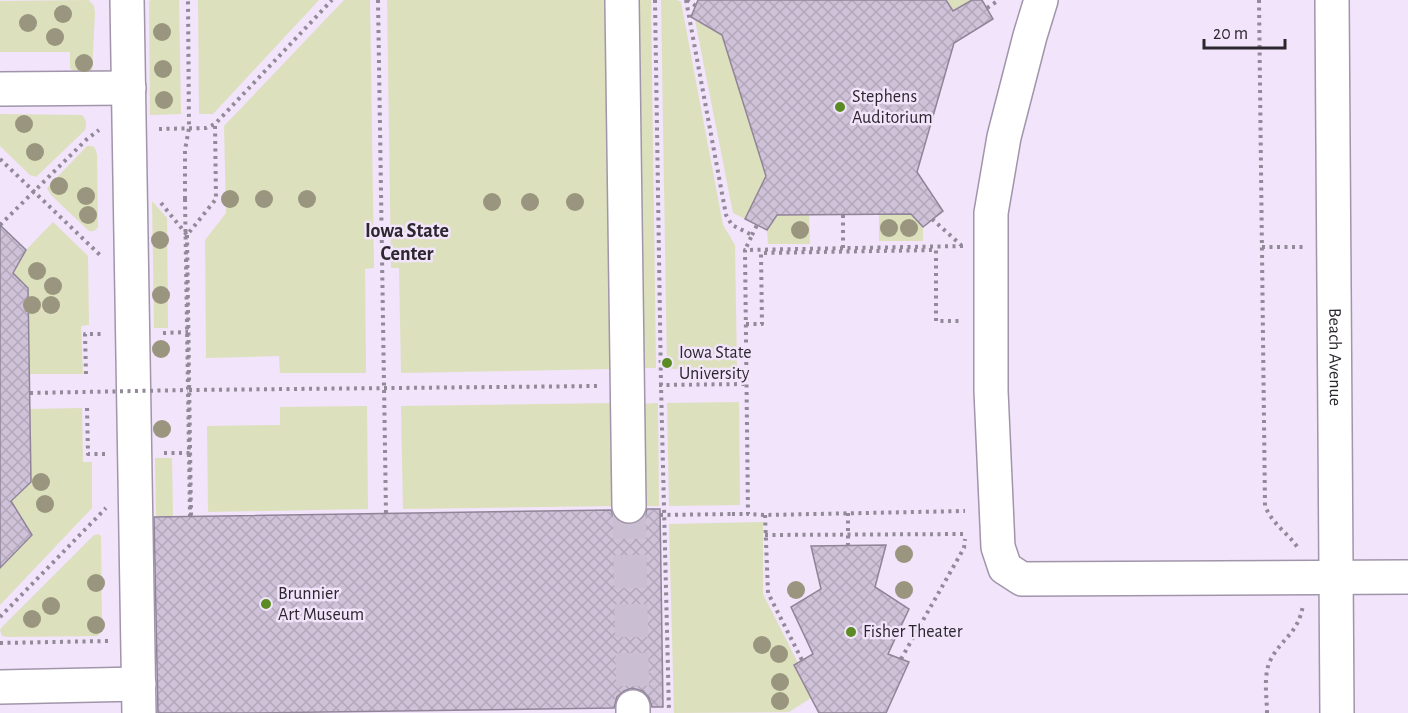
<svg xmlns="http://www.w3.org/2000/svg" width="1408" height="713" font-family="'Alegreya Sans',sans-serif">
	<style>
		.green { fill: #dde0bc }
		.building { fill: url(#building-cross-hatch); stroke: #908499; stroke-width: 1.5 }
		.lines { fill: none; stroke-linecap: round; stroke-linejoin: round }
		.minor-tunnel { stroke: #cabed2; stroke-width: 33; stroke-dasharray: 33 16; stroke-linecap: butt }
		.minor-casing { stroke: #a195aa; stroke-width: 36 }
		.path { stroke: #928999; stroke-width: 4; stroke-dasharray: 3 4.5; stroke-linecap: butt }
		.minor { stroke: #fff; stroke-width: 33 }
		.path-bridge { stroke: #928999; stroke-width: 4; stroke-dasharray: 3 4.5; stroke-linecap: butt }
		.tree { fill: #99957f }
		.poi-dot { fill: #5a8c23; stroke: #f1e4fb; stroke-width: 2 }
		.labels { text-anchor: middle; dominant-baseline: central; stroke-width: 5; stroke-linejoin: round; paint-order: stroke }
		.poi-label { font-size: 18px; fill: #2c272f; stroke: #f1e4fb; text-anchor: start }
		.street-label { font-size: 18px; fill: #2c272f; stroke: #f1e4fb }
		.neighbourhood-label { font-size: 20px; font-weight: bold; fill: #2c272f; stroke: #f1e4fb }
	</style>
	<defs>
		<pattern id="building-cross-hatch" width="8" height="8" patternUnits="userSpaceOnUse" patternTransform="scale(1.5)"><rect width="8" height="8" fill="#cfc2d8"/><path d="M0 0l8 8M0 8l8-8" fill="none" stroke="#b2a7ba"/></pattern>
	</defs>
	<rect width="100%" height="100%" fill="#f1e4fb"/>
	<!-- green -->
	<g class="green">
		<polygon points="89,0 94,6 95,12 92,72 74,72 70,68 70,52 0,52 0,1"/>
		<polygon points="151,0 179,0 181,114 150,115 149,1"/>
		<polygon points="198,0 319,0 213,114 199,114"/>
		<polygon points="344,0 370,0 374,268 365,269 366,373 280,373 279,356 206,358 205,240 226,213 224,126"/>
		<polygon points="387,0 606,0 612,369 401,373 399,268 391,268"/>
		<polygon points="635,0 651,0 656,368 641,368"/>
		<polygon points="661,0 677,0 681,2 723,225 735,245 737,368 667,369"/>
		<polygon points="946,0 972,0 953,11"/>
		<polygon points="695,20 722,35 766,176 745,219 733,213"/>
		<path d="M0,114L82,115C86,120 87,124 85,130L36,177L30,175L0,146Z"/>
		<path d="M87,146H92L95,148L97,155L98,227C95,231 93,232 89,231L51,195L47,188Z"/>
		<polygon points="152,201 167,218 168,328 154,328"/>
		<polygon points="879,214 911,214 923,227 923,241 879,241"/>
		<polygon points="777,215 809,215 810,244 768,244 767,230"/>
		<polygon points="53,222 88,256 89,325 81,326 83,374 30,374 28,288 13,273 26,250"/>
		<polygon points="739,402 740,505 669,506 667,403"/>
		<polygon points="614,403 614,506 403,509 401,406"/>
		<polygon points="658,403 659,506 642,506 641,404"/>
		<polygon points="367,406 368,509 208,512 207,426 280,425 280,407"/>
		<polygon points="82,408 83,462 92,462 92,508 0,605 0,568 32,535 11,501 31,482 30,409"/>
		<polygon points="155,458 172,458 173,516 156,516"/>
		<polygon points="763,522 763,594 798,663 794,666 811,698 789,712 674,713 669,524"/>
		<path d="M98,534L101,536L102,625C102,631 101,633 97,636L9,637L2,636L0,630L2,627L94,535Z"/>
	</g>
	<!-- building -->
	<g class="building">
		<polygon points="698,0 946,0 953,11 972,0 982,0 993,19 954,43 917,172 943,211 923,227 911,214 777,215 767,230 745,219 766,176 722,35 691,17"/>
		<polygon points="0,225 26,250 13,273 28,288 31,482 11,501 32,535 0,568"/>
		<polygon points="647,509 660,509 663,707 652,707 649,698 643,691 632,688 624,691 617,697 614,708 249,713 158,713 154,517 611,510 613,516 619,522 630,525 639,522 645,516"/>
		<polygon points="886,545 875,587 909,609 888,654 909,662 886,713 819,713 794,665 813,654 791,607 821,589 811,546"/>
	</g>
	<g class="lines">
		<!-- minor-tunnel -->
		<polyline class="minor-tunnel" points="629,506 633,707"/>
		<defs>
			<g id="minor">
				<polyline points="127,0 139,713"/>
				<polyline points="622,0 629,506"/>
				<polyline points="1041,0 1030,36 1004,137 991,213 991,391 998,547 1005,568 1022,579 1408,577"/>
				<path id="s1" d="M1332,0L1337,713"/>
				<polyline points="0,89 129,88"/>
				<polyline points="0,687 139,684"/>
				<polyline points="633,707 633,713"/>
			</g>
		</defs>
		<!-- minor casing -->
		<use href="#minor" class="minor-casing"/>
		<!-- path -->
		<g class="path">
			<polyline points="378,0 386,513"/>
			<polyline points="655,0 661,385 669,712"/>
			<polyline points="686,0 726,215 732,225 752,235 745,250"/>
			<polyline points="687,0 696,6"/>
			<path d="M1259,0L1265,506C1273,525 1287,532 1298,548"/>
			<polyline points="987,8 999,0"/>
			<polyline points="159,129 206,128 215,124 332,0"/>
			<polyline points="0,159 101,256"/>
			<polyline points="185,199 185,150 189,128 188,0"/>
			<polyline points="161,203 187,235 216,199 215,124"/>
			<polyline points="932,219 961,245"/>
			<polyline points="0,225 87,139 99,130"/>
			<polyline points="187,235 191,516"/>
			<polyline points="752,235 757,225"/>
			<polyline points="963,246 745,250 748,514 765,515 965,511"/>
			<polyline points="1262,247 1303,247"/>
			<polyline points="746,324 762,324 761,253 936,250 936,321 961,321"/>
			<polyline points="163,333 188,332"/>
			<polyline points="86,374 85,334 102,334"/>
			<polyline points="659,385 747,384"/>
			<polyline points="189,390 599,386"/>
			<polyline points="87,408 88,454 106,454"/>
			<polyline points="164,453 190,453"/>
			<polyline points="848,513 848,546"/>
			<polyline points="732,514 748,514"/>
			<polyline points="765,515 768,593 802,660"/>
			<polyline points="765,535 966,534"/>
			<polyline points="0,617 106,508"/>
			<polyline points="0,643 108,641 108,639"/>
			<polyline points="901,659 964,548 965,539"/>
			<path d="M1267,713C1267,697 1263,677 1270,661C1281,638 1298,635 1303,605"/>
		</g>
		<!-- minor -->
		<use href="#minor" class="minor"/>
		<!-- path-bridge -->
		<g class="path-bridge">
			<polyline points="185,199 190,516"/>
			<polyline points="843,215 843,251"/>
			<polyline points="30,393 188,390"/>
			<polyline points="660,515 732,514"/>
		</g>
	</g>
	<!-- trees -->
	<g class="tree">
		<circle cx="63" cy="14" r="9"/>
		<circle cx="28" cy="23" r="9"/>
		<circle cx="162" cy="32" r="9"/>
		<circle cx="55" cy="37" r="9"/>
		<circle cx="84" cy="63" r="9"/>
		<circle cx="163" cy="69" r="9"/>
		<circle cx="164" cy="100" r="9"/>
		<circle cx="24" cy="124" r="9"/>
		<circle cx="35" cy="152" r="9"/>
		<circle cx="59" cy="186" r="9"/>
		<circle cx="86" cy="196" r="9"/>
		<circle cx="230" cy="199" r="9"/>
		<circle cx="264" cy="199" r="9"/>
		<circle cx="307" cy="199" r="9"/>
		<circle cx="492" cy="202" r="9"/>
		<circle cx="530" cy="202" r="9"/>
		<circle cx="575" cy="202" r="9"/>
		<circle cx="88" cy="215" r="9"/>
		<circle cx="889" cy="228" r="9"/>
		<circle cx="909" cy="228" r="9"/>
		<circle cx="800" cy="230" r="9"/>
		<circle cx="160" cy="240" r="9"/>
		<circle cx="37" cy="271" r="9"/>
		<circle cx="53" cy="286" r="9"/>
		<circle cx="161" cy="295" r="9"/>
		<circle cx="32" cy="305" r="9"/>
		<circle cx="51" cy="305" r="9"/>
		<circle cx="161" cy="349" r="9"/>
		<circle cx="162" cy="429" r="9"/>
		<circle cx="41" cy="482" r="9"/>
		<circle cx="45" cy="504" r="9"/>
		<circle cx="904" cy="554" r="9"/>
		<circle cx="96" cy="583" r="9"/>
		<circle cx="796" cy="590" r="9"/>
		<circle cx="904" cy="590" r="9"/>
		<circle cx="51" cy="606" r="9"/>
		<circle cx="32" cy="619" r="9"/>
		<circle cx="96" cy="625" r="9"/>
		<circle cx="762" cy="645" r="9"/>
		<circle cx="779" cy="654" r="9"/>
		<circle cx="780" cy="682" r="9"/>
		<circle cx="780" cy="701" r="9"/>
	</g>
	<!-- markers -->
	<g class="poi-dot">
		<circle cx="840" cy="107" r="6"/>
		<circle cx="667" cy="363" r="6"/>
		<circle cx="266" cy="604" r="6"/>
		<circle cx="851" cy="632" r="6"/>
	</g>
	<g class="labels">
		<!-- poi labels -->
		<g class="poi-label">
			<text x="852" y="97">Stephens<tspan x="852" dy="21">Auditorium</tspan></text>
			<text x="679" y="353">Iowa State<tspan x="679" dy="21">University</tspan></text>
			<text x="278" y="594">Brunnier<tspan x="278" dy="21">Art Museum</tspan></text>
			<text x="863" y="632">Fisher Theater</text>
		</g>
		<!-- street labels -->
		<g class="street-label">
			<text stroke="none"><textPath href="#s1" startOffset="357">Beach Avenue</textPath></text>
		</g>
		<!-- neighbourhood labels -->
		<g class="neighbourhood-label">
			<text x="407" y="231">Iowa State<tspan x="407" dy="23">Center</tspan></text>
		</g>
	</g>
	<!-- scale -->
	<path d="M1204 39v9h81v-9" fill="none" stroke="#2c272f" stroke-width="3"/>
	<text x="1213" y="39" font-size="18" fill="#2c272f" stroke="#f1e4fb" stroke-width="4.5" paint-order="stroke">20 m</text>
</svg>
